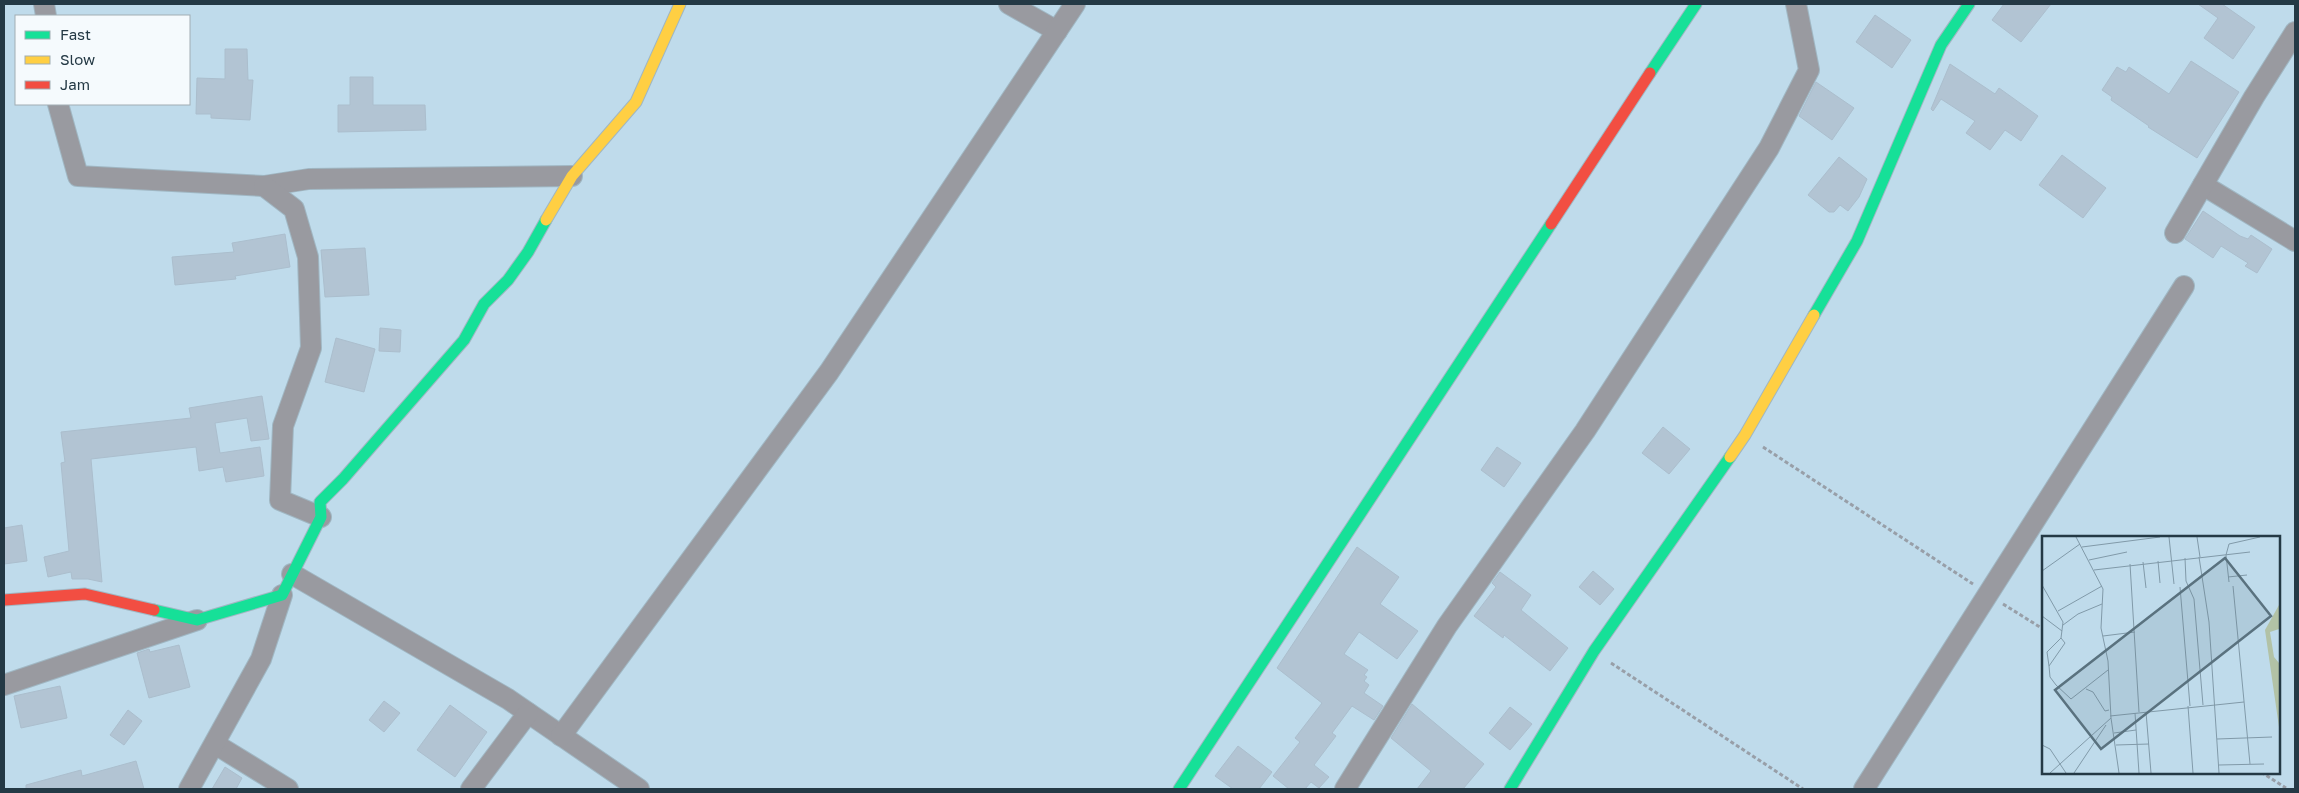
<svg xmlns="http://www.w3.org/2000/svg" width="2299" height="793" font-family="'Golos Text',sans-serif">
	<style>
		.building { fill: #b2c4d3; stroke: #abbecd }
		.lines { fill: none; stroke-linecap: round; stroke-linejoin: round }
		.street-casing { stroke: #a0b7c3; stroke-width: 22 }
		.fast-casing { stroke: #a0b7c3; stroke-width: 13 }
		.slow-casing { stroke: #a0b7c3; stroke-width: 13 }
		.jam-casing { stroke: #a0b7c3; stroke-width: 13 }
		.path { stroke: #989fa8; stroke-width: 3; stroke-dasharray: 4 2.5; stroke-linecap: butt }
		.street { stroke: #999aa0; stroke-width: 20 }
		.fast { stroke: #16e098; stroke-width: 11 }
		.slow { stroke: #ffcf43; stroke-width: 11 }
		.jam { stroke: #f24e42; stroke-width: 11 }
		.inset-road { fill: none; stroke: #819aa9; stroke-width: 1 }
		.view { fill: #5a727f; fill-opacity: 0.15; stroke: #5a727f; stroke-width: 2.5 }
		.inset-edge { fill: none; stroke: #243945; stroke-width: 2.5 }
	</style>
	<rect width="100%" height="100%" fill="#bfdbeb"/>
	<!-- building -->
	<g class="building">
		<polygon points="2004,4 2051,4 2021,42 1992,20"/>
		<polygon points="2198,4 2222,4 2255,27 2233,59 2204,38 2218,18"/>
		<polygon points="1875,15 1911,40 1892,68 1856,42"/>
		<polygon points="225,49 247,49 248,80 253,80 250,120 211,118 211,114 196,114 197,78 225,79"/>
		<polygon points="2191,61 2239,92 2197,158 2148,127 2149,126 2111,100 2112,97 2102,90 2117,67 2126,72 2129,67 2169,94"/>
		<polygon points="1950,64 1995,94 1999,88 2038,116 2021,141 2005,130 1990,150 1966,133 1975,121 1941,99 1933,111 1931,109"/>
		<polygon points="350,77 373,77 373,105 425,105 426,130 338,132 338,105 350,105"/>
		<polygon points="1816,82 1854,108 1832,140 1799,116"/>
		<polygon points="2062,155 2106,188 2083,218 2039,185"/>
		<polygon points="1839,157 1867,179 1859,197 1848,211 1840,205 1834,212 1829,212 1808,195"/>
		<polygon points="2203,211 2240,236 2248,239 2251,235 2272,249 2257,273 2245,266 2248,263 2221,246 2213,258 2185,239"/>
		<polygon points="285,234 290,267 235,276 236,279 175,285 172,257 234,252 232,243"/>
		<polygon points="365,248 369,295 325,297 321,250"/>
		<polygon points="380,328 401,330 400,352 379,351"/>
		<polygon points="336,338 375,349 364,392 325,382"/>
		<polygon points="262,396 269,439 251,441 247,418 215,423 220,453 260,447 264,476 226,482 223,467 199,471 196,447 91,459 102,582 88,579 72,579 71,572 48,577 44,557 69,551 61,463 65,462 61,432 191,418 189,408"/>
		<polygon points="1663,427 1690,449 1669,474 1642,453"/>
		<polygon points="1497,447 1521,463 1504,487 1481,470"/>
		<polygon points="22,525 27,561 4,564 4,528"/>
		<polygon points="1357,547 1399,577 1380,604 1418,631 1397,659 1359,632 1344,654 1368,670 1364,675 1367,677 1364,681 1369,685 1364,693 1383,706 1374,720 1352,706 1332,733 1336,736 1314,765 1329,777 1319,788 1311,782 1305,789 1289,789 1273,776 1300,742 1295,738 1322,703 1277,668"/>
		<polygon points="1593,571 1614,589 1600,605 1579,587"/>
		<polygon points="1500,572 1531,595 1521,610 1568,648 1550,671 1504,635 1503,638 1474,616 1496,587 1492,583"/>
		<polygon points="179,645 190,687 149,698 137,653 149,649 150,652"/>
		<polygon points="60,686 67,718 21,728 14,696"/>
		<polygon points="384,701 400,713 384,732 369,720"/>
		<polygon points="1412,704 1484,764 1463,789 1417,789 1431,771 1391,738"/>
		<polygon points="450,705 487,732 455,777 417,750"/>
		<polygon points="1510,707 1532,724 1510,750 1489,733"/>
		<polygon points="128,710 142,721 124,745 110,735"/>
		<polygon points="1238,746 1272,772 1259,789 1233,789 1215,776"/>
		<polygon points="136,761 144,789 26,789 26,785 81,770 82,776"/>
		<polygon points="225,767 242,778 236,789 212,789"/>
	</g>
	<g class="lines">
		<defs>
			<g id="street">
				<polyline points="44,4 46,16"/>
				<polyline points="1009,4 1057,31"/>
				<polyline points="58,104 78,176 264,186 309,179 572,176"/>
				<polyline points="2203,185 2295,241"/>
				<polyline points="264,186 294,209 308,257 311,348 283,426 280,500 321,517"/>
				<polyline points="2175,233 2254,97 2295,32"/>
				<polyline points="292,574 508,699 639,789"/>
				<polyline points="4,685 197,620"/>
				<polyline points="561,736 829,372 1075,4"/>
				<polyline points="215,744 288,789"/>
				<polyline points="189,789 261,659 282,595"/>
				<polyline points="471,789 528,713"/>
				<polyline points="1345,789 1447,626 1585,431 1769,148 1809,70 1796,4"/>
				<polyline points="1864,789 2184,286"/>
			</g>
			<g id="fast">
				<polyline points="1650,73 1696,4"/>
				<polyline points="1814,315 1857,241 1941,45 1969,4"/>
				<polyline points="154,610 197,620 282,595 321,517 320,502 343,479 464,340 484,304 508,280 528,252 546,220"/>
				<polyline points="1179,789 1551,224"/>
				<polyline points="1510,789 1594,651 1730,457"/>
			</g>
			<g id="slow">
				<polyline points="546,220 572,176 636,102 680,4"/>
				<polyline points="1730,457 1745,435 1814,315"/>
			</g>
			<g id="jam">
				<polyline points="1551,224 1650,73"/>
				<polyline points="4,600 85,594 154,610"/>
			</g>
		</defs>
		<!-- street casing -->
		<use href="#street" class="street-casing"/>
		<!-- fast casing -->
		<use href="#fast" class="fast-casing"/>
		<!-- slow casing -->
		<use href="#slow" class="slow-casing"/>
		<!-- jam casing -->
		<use href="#jam" class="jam-casing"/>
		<!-- path -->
		<g class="path">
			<polyline points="1763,447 1973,584"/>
			<polyline points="2003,604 2043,629"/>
			<polyline points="1611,663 1803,789"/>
			<polyline points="2261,772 2286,788"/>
		</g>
		<!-- street -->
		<use href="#street" class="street"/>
		<!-- fast -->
		<use href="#fast" class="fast"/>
		<!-- slow -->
		<use href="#slow" class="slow"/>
		<!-- jam -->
		<use href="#jam" class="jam"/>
	</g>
	<!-- overview -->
	<g transform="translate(2042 536)">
		<rect width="238" height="238" fill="#bfdbeb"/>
		<path d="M237,69V93L228,96L232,121L237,127V191L223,94Z" fill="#b2c2a6"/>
		<path class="inset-road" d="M127,1L132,48M155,1L158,21M40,11L118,1M157,21L167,86L177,237M143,22L144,45L152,63L161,169M47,24L85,16M116,25L118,47M101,26L104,52M88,28L97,176M52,34L208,16M0,35L38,8M186,41L205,39M187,46L184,19L187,8L218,1M0,49L21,86L19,102L23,107L7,130L8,141L14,149L29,163L66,134M191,50L208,228M138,51L148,170M16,75L60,50M0,80L20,95M21,89L36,78L60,68M61,100L93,96M7,130L5,116L19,102M44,153L51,156L63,175L67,174M146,170L151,237M104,176L109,237M93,177L97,237M68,180L202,166M69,182L77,237M72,197L94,194M175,203L230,201M0,209L8,213L24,237M74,209L107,208M177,229L222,228M8,237L69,182L66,125L59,92L61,53L34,1M32,237L64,189"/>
		<path class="view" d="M183,22L229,80L59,213L13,154Z"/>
		<rect width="238" height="238" class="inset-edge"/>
	</g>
	<!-- border -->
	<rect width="2299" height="793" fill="none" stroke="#243945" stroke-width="10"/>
	<!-- legend -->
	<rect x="15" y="15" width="175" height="90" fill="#f5fafd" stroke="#a1adb3"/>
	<rect x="25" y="31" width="25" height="8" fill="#16e098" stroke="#a1adb3"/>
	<text x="60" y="40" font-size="15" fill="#243945">Fast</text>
	<rect x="25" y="56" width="25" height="8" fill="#ffcf43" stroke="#a1adb3"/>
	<text x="60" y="65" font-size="15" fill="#243945">Slow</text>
	<rect x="25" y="81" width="25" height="8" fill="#f24e42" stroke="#a1adb3"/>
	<text x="60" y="90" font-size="15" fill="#243945">Jam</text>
</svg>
